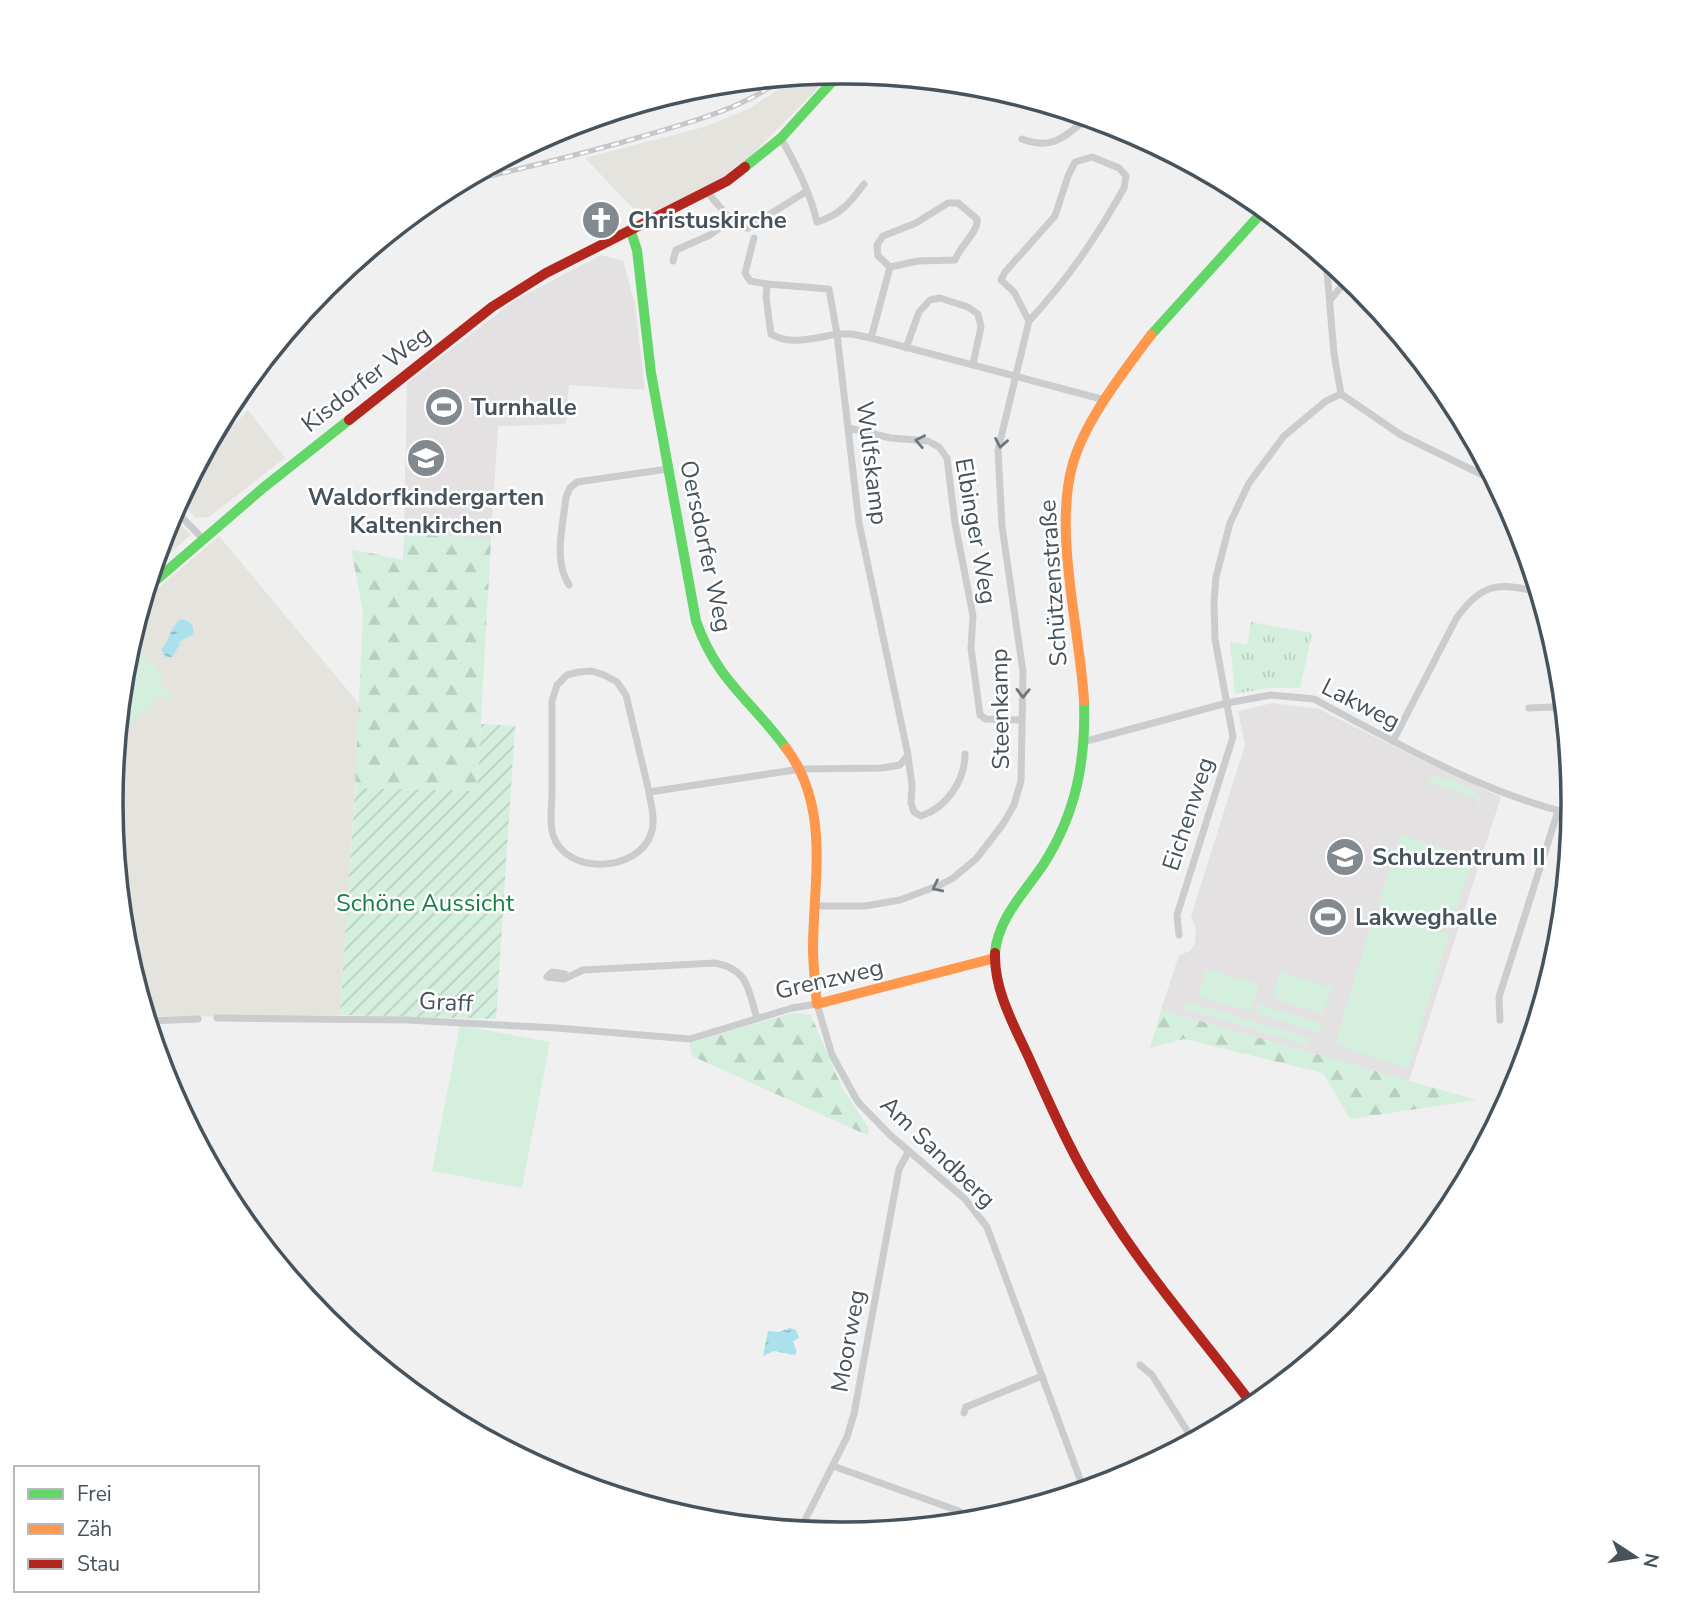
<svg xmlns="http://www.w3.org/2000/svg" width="1684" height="1606" font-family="'Nunito Sans',sans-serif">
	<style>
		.commercial { fill: #e5e3de }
		.education { fill: #e3e1e2 }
		.grass { fill: #d5efde }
		.forest { fill: url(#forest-firs) }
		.park { fill: url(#park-tufts) }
		.garden { fill: url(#garden-furrows) }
		.water { fill: url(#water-ripples) }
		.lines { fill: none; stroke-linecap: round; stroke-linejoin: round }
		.street { stroke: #caccce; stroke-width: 7 }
		.fast { stroke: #63d668; stroke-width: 10 }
		.slow { stroke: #ff974d; stroke-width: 10 }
		.jam { stroke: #b3261e; stroke-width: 10 }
		.rail-casing { stroke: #c5c6c8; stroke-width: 5 }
		.rail { stroke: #fff; stroke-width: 2.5; stroke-dasharray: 8; stroke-linecap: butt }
		.oneway { stroke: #6e777e }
		.labels { text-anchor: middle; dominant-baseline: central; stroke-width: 5; stroke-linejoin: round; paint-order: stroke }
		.poi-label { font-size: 24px; font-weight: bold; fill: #47535c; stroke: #fff; text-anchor: start }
		.street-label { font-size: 24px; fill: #47535c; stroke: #fff }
		.park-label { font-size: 24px; fill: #177e48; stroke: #fff }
		.rim { fill: none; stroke: #47535c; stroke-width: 3.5 }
	</style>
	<defs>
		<pattern id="forest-firs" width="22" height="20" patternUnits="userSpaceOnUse" patternTransform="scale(1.75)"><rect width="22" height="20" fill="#d5efde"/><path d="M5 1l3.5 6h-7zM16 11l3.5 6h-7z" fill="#b8cfc1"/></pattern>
		<pattern id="park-tufts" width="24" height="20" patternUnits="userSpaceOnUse" patternTransform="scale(1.75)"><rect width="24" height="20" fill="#d5efde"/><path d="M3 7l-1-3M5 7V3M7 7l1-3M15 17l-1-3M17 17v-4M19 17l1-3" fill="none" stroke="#b8cfc1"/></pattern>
		<pattern id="garden-furrows" width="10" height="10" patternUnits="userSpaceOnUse" patternTransform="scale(1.75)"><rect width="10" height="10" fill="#d5efde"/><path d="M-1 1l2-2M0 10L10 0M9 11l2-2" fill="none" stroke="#b8cfc1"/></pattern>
		<pattern id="water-ripples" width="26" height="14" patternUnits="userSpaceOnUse" patternTransform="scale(1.75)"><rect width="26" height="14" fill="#aae1ed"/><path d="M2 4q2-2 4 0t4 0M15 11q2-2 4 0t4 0" fill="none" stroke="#8cb9c3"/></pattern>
	</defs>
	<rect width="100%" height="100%" fill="#f1f0f0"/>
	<!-- commercial -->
	<g class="commercial">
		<polygon points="820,74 819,87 749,158 724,177 646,222 585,158 704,127 750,108 800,76"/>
		<polygon points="248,410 285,458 209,517 196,518 179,500 202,457"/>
		<polygon points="171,514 191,535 153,568 167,523"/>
		<polygon points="219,536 360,705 340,1015 147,1017 125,945 111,803 125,660 142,602"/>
	</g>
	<!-- education -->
	<g class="education">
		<polygon points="601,255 623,261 635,304 645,390 569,385 566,424 498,426 491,540 404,531 407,383 517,299"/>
		<polygon points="1273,703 1319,709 1421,760 1501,797 1409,1081 1161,1010 1179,955 1190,951 1195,943 1196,929 1191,916 1245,745 1238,711"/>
	</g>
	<!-- grass -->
	<g class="grass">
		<polygon points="131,639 163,676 159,680 173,696 168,701 163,695 117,735 125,660"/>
		<polygon points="1434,776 1453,779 1477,792 1481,804 1477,805 1477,799 1431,783 1428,790 1427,787 1431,777"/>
		<polygon points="1400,835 1473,857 1451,929 1378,907"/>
		<polygon points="1375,911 1449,934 1408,1068 1335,1045"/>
		<polygon points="1206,969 1259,984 1251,1011 1198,996"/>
		<polygon points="1280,972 1332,988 1323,1014 1272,998"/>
		<polygon points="1185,1001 1309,1038 1307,1045 1183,1009"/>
		<polygon points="1259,1004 1322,1024 1319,1033 1256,1013"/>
		<polygon points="460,1025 550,1042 522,1188 432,1171"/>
	</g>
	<!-- forest -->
	<g class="forest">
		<polygon points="404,531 491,540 477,791 355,788 363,611 351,549 403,560"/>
		<polygon points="1161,1010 1477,1100 1350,1119 1323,1073 1184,1039 1150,1048"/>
		<polygon points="793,1013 811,1015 842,1088 868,1127 869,1136 692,1056 689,1043"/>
	</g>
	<!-- park -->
	<polygon class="park" points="1251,622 1312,633 1300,688 1269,688 1235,694 1230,642 1247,645"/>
	<!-- garden -->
	<polygon class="garden" points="481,724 515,726 496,1019 340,1015 355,788 477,791"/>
	<!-- water -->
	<g class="water">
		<path d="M181,619L189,622L193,627V634L179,642L180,644L172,657H166L161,650C170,640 170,626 181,619Z"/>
		<polygon points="790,1328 796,1330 799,1338 793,1341 797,1352 794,1355 774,1351 763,1356 768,1331 778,1332"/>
	</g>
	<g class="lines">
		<!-- street -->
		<g class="street">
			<path d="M781,138C796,165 810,192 817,222C840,215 850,203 864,184"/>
			<path d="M1022,139C1054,151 1065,136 1089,117"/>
			<polyline points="731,220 740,227 748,228 807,191"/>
			<polyline points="754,238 745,273 750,281 767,284"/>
			<polyline points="1312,247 1327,271 1334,354 1341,394 1401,435 1495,481"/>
			<polyline points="673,261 676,250 710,235 731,220 707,192"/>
			<polyline points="1327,271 1346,281"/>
			<path d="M767,284L829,289L837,334C815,338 790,346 771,334L766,297Z"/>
			<polyline points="1330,300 1346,281 1351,280"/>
			<path d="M871,338L890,267L918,261L955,260C960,246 979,231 977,219L958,203H948L916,223L883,236L877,245L878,256L890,267"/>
			<polyline points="906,348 919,312 930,300 940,298 968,307 978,314 981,327 973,364"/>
			<polyline points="848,428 891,438 928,441 939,447 947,458 955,523 973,616 971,648 980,715 986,719 1022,720"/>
			<polyline points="174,509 203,539"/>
			<path d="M569,585C553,560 563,526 566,497L570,488L577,482L668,469"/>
			<polyline points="1529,708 1552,707 1564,710"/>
			<path d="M1393,741L1456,619C1481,583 1498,582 1538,592"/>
			<path d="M1083,742L1227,703L1271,695L1314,699C1395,742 1482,793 1572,814"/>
			<path d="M908,756L912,785L911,803L914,812L921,816C946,808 965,781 965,754"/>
			<path d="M649,792L626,695L617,682L604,675L592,671L579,672L567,675L557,685L552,701C552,732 552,762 552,792C552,805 549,822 553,835C566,876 638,872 651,834C656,821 651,805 649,792L801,769L882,768L900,765L908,755L859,523L837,334H852L871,338L1105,400"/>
			<path d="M815,906H865L900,900L940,885L953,878L976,859L1003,824L1014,805L1021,781L1023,672L1002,526L998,450L1029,321L1014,292L1001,280L1005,272L1055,216L1068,176L1075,162L1092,157L1119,168L1126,176L1124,188C1096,238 1068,279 1029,321"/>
			<polyline points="1179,935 1177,915 1233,737 1215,639 1214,603 1216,577 1230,523 1249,483 1284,436 1326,401 1341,394"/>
			<path d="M567,976L565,974L552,972L547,977L564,979L583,970L715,963C749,969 748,990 757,1018"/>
			<polyline points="217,1018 407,1020 557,1028 690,1039 792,1008 817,1004 832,1055 858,1102 890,1135 965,1199 987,1227 1084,1490"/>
			<polyline points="1500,1020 1499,997 1558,811"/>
			<polyline points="148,1021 198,1019"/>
			<polyline points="1140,1365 1152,1375 1193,1440"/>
			<polyline points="964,1413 966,1407 1042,1376"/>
			<polyline points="833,1466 959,1511 959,1523"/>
			<polyline points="800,1530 847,1437 854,1414 899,1169 909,1151"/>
		</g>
		<!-- fast -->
		<g class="fast">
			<polyline points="745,167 781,138 841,72"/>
			<path d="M631,232L637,250L651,373L696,621C717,681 751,700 786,748"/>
			<polyline points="1151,335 1265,209"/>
			<polyline points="147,588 263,488 349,420"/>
			<path d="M995,953C998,918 1025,892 1043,865C1076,814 1086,761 1084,701"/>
		</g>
		<!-- slow -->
		<g class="slow">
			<path d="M1084,701C1080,631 1054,534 1072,467C1083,423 1124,371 1151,335"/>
			<path d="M786,748C830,806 814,877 813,945C813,965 815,984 817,1004L995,958"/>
		</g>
		<!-- jam -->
		<g class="jam">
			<polyline points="349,420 492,307 546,273 727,181 745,167"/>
			<path d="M995,953C994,991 1014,1025 1029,1058C1052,1109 1074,1160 1104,1206C1148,1277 1204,1340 1254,1407"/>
		</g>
		<defs>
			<path id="rail" d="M456,184C520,169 584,154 647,135C694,121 745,108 784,77"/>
		</defs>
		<!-- rail casing -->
		<use href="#rail" class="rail-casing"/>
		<!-- rail -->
		<use href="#rail" class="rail"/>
	</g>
	<!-- one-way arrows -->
	<defs><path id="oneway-chevron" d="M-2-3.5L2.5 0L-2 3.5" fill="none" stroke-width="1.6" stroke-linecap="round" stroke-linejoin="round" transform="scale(1.75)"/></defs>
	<g class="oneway">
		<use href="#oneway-chevron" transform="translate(920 441) rotate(-169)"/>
		<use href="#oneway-chevron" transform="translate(1001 443) rotate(100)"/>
		<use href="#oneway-chevron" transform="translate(1023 693) rotate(91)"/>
		<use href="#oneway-chevron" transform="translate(937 887) rotate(154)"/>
	</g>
	<!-- icons -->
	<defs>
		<symbol id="church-disc" viewBox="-11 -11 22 22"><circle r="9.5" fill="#828a90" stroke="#fff"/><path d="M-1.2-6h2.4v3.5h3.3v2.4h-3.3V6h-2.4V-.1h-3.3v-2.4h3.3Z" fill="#fff"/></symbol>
		<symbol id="stadium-disc" viewBox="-11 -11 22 22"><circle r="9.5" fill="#828a90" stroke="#fff"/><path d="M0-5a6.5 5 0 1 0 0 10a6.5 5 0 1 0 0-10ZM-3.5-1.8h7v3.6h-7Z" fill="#fff"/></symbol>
		<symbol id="school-disc" viewBox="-11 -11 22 22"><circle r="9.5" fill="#828a90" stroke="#fff"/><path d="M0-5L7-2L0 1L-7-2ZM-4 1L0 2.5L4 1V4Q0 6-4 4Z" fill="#fff"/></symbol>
	</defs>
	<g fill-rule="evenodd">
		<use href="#church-disc" x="579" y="198" width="44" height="44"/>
		<use href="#stadium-disc" x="422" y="385" width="44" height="44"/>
		<use href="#school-disc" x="404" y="436" width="44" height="44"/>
		<use href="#school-disc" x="1323" y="835" width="44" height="44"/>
		<use href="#stadium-disc" x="1306" y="895" width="44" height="44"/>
	</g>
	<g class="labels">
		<!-- poi labels -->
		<g class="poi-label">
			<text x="628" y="220">Christuskirche</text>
			<text x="471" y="407">Turnhalle</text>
			<text x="426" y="497" text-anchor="middle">Waldorfkindergarten<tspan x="426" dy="28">Kaltenkirchen</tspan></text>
			<text x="1372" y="857">Schulzentrum II</text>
			<text x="1355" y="917">Lakweghalle</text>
		</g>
		<!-- street labels -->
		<g class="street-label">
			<text transform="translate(366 379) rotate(-38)">Kisdorfer Weg</text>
			<text transform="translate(872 463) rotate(83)">Wulfskamp</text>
			<text transform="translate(976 531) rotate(80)">Elbinger Weg</text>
			<text transform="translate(706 546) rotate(78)">Oersdorfer Weg</text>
			<text transform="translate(1053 583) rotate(-94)">Schützenstraße</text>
			<text transform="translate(1361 704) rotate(27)">Lakweg</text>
			<text transform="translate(1000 709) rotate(-91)">Steenkamp</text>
			<text transform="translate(1188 814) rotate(-72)">Eichenweg</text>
			<text transform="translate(829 979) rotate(-13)">Grenzweg</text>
			<text transform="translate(446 1002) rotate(3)">Graff</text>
			<text transform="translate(938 1152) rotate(44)">Am Sandberg</text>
			<text transform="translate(848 1341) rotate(-80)">Moorweg</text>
		</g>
		<!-- park labels -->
		<g class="park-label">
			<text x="425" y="903">Schöne Aussicht</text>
		</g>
	</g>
	<!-- crop -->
	<path d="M0 0H1684V1606H0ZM123 803a719 719 0 1 1 1438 0a719 719 0 1 1-1438 0Z" fill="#fff" fill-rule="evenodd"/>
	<path class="rim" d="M123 803a719 719 0 1 1 1438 0a719 719 0 1 1-1438 0Z"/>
	<!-- legend -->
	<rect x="14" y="1466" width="245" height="126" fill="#ffffff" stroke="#b5babe" stroke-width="2"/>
	<rect x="28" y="1489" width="35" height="10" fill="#63d668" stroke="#b5babe" stroke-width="2"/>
	<text x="77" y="1501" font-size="21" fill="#47535c">Frei</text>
	<rect x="28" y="1524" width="35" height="10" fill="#ff974d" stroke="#b5babe" stroke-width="2"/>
	<text x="77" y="1536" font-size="21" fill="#47535c">Zäh</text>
	<rect x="28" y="1559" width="35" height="10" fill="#b3261e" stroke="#b5babe" stroke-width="2"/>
	<text x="77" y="1571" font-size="21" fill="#47535c">Stau</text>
	<!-- north arrow -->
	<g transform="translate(1635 1557) rotate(102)" stroke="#ffffff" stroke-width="5" paint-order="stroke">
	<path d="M0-5L12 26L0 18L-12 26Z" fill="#47535c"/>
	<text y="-10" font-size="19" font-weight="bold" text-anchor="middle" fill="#47535c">N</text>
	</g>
</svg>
